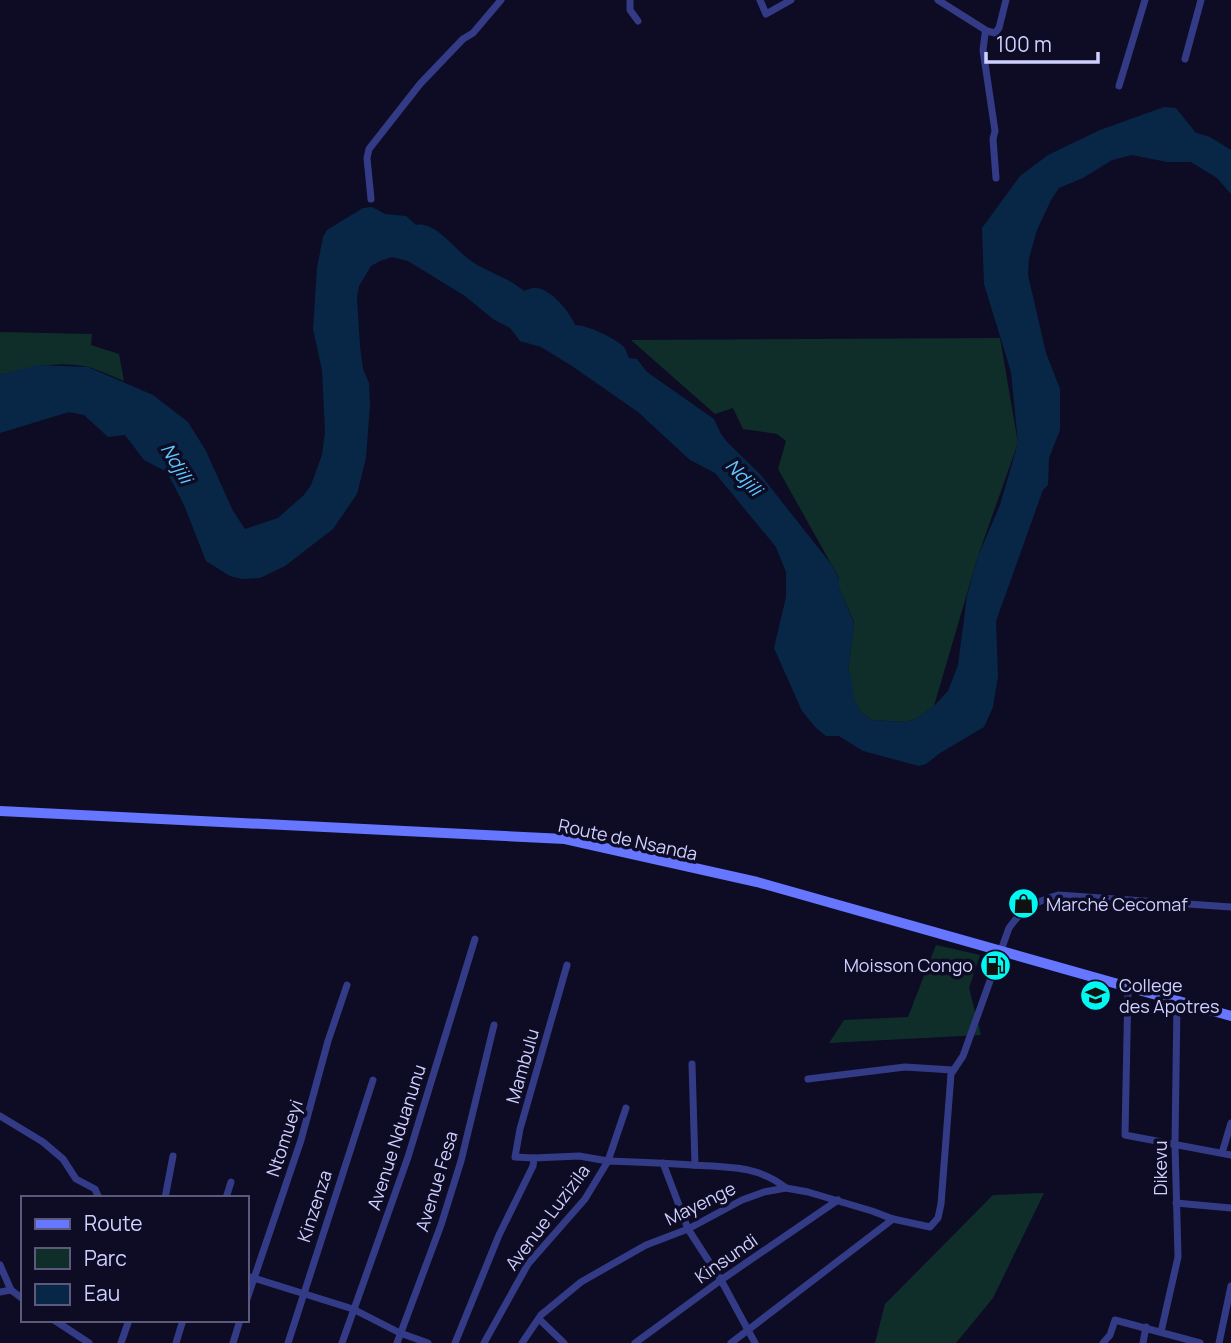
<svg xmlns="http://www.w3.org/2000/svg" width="1231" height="1343" font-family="Manrope,sans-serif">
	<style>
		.green { fill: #0f2e29 }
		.water { fill: #082747 }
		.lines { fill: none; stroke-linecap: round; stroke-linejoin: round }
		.street { stroke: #333b86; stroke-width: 7 }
		.secondary { stroke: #6676ff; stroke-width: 10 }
		.labels { text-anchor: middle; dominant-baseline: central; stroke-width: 7; stroke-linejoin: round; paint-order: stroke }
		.street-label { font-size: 18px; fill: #cfd0ff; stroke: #0d0c24 }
		.poi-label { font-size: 18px; fill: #cfd0ff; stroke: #0d0c24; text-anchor: start }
		.water-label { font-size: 19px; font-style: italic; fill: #5dc9ff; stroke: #0d0c24 }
	</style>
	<rect width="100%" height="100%" fill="#0d0c24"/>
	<!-- green -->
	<g class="green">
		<path d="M0,332L92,334L91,345L119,354L124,381C113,377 100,370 88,367C58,360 29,368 0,375Z"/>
		<polygon points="1000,338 1018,443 978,556 934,706 916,719 904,722 872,720 861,713 855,703 848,671 854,622 839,588 839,578 778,469 786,441 777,434 743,429 733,408 715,414 631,340"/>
		<polygon points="936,945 980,955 969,988 981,1035 829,1043 844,1020 908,1017"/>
		<polygon points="1044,1193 993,1298 956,1343 875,1343 885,1304 993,1195"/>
	</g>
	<!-- water -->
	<path class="water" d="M1164,107L1176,108L1196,133L1210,137L1231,150V194L1217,178L1191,162H1167L1132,155L1112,160L1083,178L1059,188L1051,200L1037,230L1029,258L1028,275L1046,353L1060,389V430L1049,458L1048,485L1043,490L996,621L998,676L993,707L984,727L940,753L926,764L919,766L863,751L839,736H826L816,728L802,711L774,648L786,597V572L776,547L715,473L690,460L638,412L572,366L541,347L520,341L510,328L493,319L465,296L408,261L392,257L380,261L371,266L359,286L357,297L360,346L363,369L369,383L370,404L366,458L357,494L333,529L285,566L260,578L242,579L230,576L206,561L184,505L167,472L144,460L125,435L108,437L84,415L69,412L0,433V375L38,365L88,367L153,395L188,422L206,451L233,511L245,529L278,518L304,495L311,485L322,455L325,432L322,370L313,329L317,268L323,237L327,230L363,208L372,207L385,214L406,216L416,225C434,221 453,247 466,257C484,272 507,276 524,291C527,290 531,288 534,288C550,287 570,312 575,325C587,325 615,338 624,347C625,348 629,358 629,358L637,359L647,372L714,419L721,434L728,443L760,474L831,564L839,579V588L854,623L848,671L851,674L854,698L861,713L872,720L904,722L916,719L934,706L948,691L958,665L967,596L978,556L1000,505L1018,443L1011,372L984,284L982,228L1020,176L1048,155L1100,130Z"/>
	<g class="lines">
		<!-- street -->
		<g class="street">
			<polyline points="630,0 630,10 638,21"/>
			<polyline points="760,0 766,14 791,0"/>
			<polyline points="938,0 987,31"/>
			<polyline points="1185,59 1201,0"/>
			<polyline points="1119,86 1145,0"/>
			<polyline points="996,178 993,139 995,131 983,50 985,34 987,31 995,33 999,28 1006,0"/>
			<polyline points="371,199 367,158 369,149 420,84 463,39 473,33 501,0"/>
			<polyline points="1128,987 1125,1135 1231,1155"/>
			<polyline points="692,1064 695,1165"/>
			<polyline points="808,1079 905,1067 952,1070"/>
			<polyline points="0,1116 43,1142 63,1159 76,1179 95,1189 99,1198"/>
			<polyline points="1222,1153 1231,1123"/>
			<polyline points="534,1158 515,1157 520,1129 567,965"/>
			<polyline points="663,1163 688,1229 721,1280 755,1343"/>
			<polyline points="165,1198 173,1156"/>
			<polyline points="226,1198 231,1182"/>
			<polyline points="1176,1203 1231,1208"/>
			<polyline points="0,1265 11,1290 23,1299"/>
			<polyline points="247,1276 353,1309 400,1333 428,1343"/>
			<polyline points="0,1292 11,1290"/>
			<polyline points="247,1299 301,1140 328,1041 347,985"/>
			<polyline points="539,1319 564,1343"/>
			<polyline points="54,1320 89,1343"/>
			<polyline points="1161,1332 1178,1257 1175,1144 1177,1002"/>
			<polyline points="121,1343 129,1320"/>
			<polyline points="176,1343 183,1320"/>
			<polyline points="233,1343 240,1320"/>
			<polyline points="288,1343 373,1080"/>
			<polyline points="342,1343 408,1157 475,939"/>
			<polyline points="397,1343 441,1225 461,1161 494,1025"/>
			<polyline points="455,1343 499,1235 533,1166 534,1158 579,1156 608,1161 626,1108"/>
			<path d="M484,1343L528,1264L585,1199L608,1161C636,1162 664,1163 692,1165C726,1167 758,1165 786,1188"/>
			<path d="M522,1343L541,1315L581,1282L646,1245L688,1229L742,1200L764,1192L786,1188L808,1192L872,1211L893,1219L930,1227L938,1218L941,1204L951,1074L963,1056L1009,928C1023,908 1035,902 1058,895L1231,907"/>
			<polyline points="635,1343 721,1280 838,1200"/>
			<polyline points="731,1343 893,1219"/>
			<polyline points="1103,1343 1110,1335 1115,1320 1200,1343"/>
			<polyline points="1143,1343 1146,1327"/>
			<polyline points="1219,1343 1231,1286"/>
		</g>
		<!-- secondary -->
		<polyline class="secondary" points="0,811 565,839 757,882 1231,1016"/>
	</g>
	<!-- icons -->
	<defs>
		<symbol id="shop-disc" viewBox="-11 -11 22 22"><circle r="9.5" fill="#00faf2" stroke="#0d0c24"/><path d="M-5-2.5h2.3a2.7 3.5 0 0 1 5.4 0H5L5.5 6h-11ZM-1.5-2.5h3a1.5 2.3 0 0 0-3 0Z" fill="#111"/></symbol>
		<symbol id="fuel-disc" viewBox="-11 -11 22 22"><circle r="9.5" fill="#00faf2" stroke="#0d0c24"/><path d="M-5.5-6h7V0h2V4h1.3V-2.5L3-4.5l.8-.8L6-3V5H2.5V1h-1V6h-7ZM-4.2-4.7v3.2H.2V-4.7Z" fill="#111"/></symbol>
		<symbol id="school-disc" viewBox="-11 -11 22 22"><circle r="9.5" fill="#00faf2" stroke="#0d0c24"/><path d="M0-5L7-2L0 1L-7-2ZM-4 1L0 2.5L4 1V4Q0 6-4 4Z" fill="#111"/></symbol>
	</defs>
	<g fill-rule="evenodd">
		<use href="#shop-disc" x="1006" y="886" width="35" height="35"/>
		<use href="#fuel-disc" x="978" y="948" width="35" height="35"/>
		<use href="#school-disc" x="1078" y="978" width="35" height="35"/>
	</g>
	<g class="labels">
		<!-- street labels -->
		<g class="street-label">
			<text transform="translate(628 839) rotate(12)">Route de Nsanda</text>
			<text transform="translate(522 1066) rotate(-74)">Mambulu</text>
			<text transform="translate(396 1137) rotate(-72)">Avenue Nduanunu</text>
			<text transform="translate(284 1138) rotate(-72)">Ntomueyi</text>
			<text transform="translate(1160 1168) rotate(-90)">Dikevu</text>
			<text transform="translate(436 1181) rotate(-73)">Avenue Fesa</text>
			<text transform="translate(700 1203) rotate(-26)">Mayenge</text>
			<text transform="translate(314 1206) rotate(-72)">Kinzenza</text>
			<text transform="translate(547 1217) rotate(-53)">Avenue Luzizila</text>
			<text transform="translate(726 1258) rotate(-35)">Kinsundi</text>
		</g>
		<!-- poi labels -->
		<g class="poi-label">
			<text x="1046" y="904">Marché Cecomaf</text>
			<text x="973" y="965" text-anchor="end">Moisson Congo</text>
			<text x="1119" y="985">College<tspan x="1119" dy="21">des Apotres</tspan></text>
		</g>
		<!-- water labels -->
		<g class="water-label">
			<text transform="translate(177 463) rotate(59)">Ndjili</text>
			<text transform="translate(744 477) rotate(46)">Ndjili</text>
		</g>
	</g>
	<!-- legend -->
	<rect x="21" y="1196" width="228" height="126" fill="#0d0c24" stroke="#5b5a7c" stroke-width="2"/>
	<rect x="35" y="1219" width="35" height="10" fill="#6676ff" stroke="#5b5a7c" stroke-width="2"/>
	<text x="84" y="1231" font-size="21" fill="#cfd0ff">Route</text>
	<rect x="35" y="1248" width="35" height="21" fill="#0f2e29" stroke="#5b5a7c" stroke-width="2"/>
	<text x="84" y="1266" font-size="21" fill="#cfd0ff">Parc</text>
	<rect x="35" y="1284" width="35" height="21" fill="#082747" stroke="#5b5a7c" stroke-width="2"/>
	<text x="84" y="1301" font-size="21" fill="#cfd0ff">Eau</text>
	<!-- scale -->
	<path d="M986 52v10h112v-10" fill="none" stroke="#cfd0ff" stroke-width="3.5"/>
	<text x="996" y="52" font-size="21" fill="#cfd0ff" stroke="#0d0c24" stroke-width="5" paint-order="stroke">100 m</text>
</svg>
